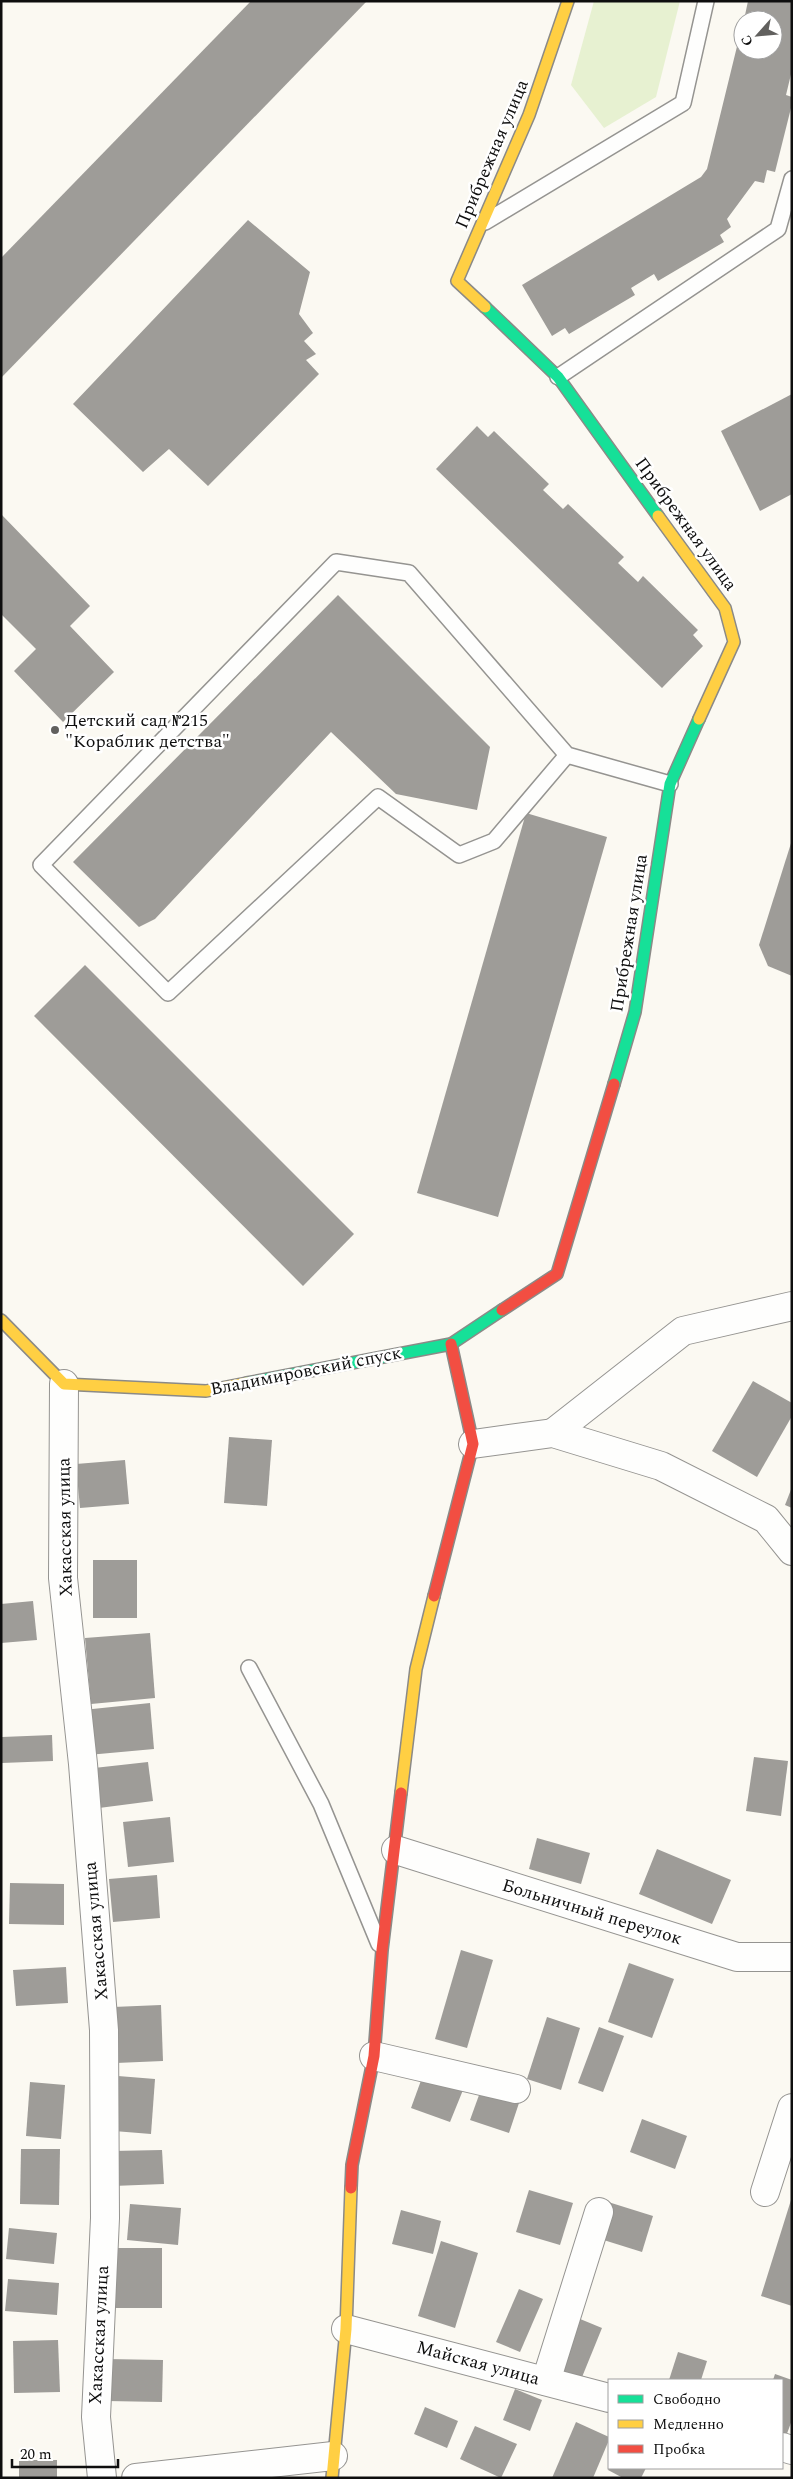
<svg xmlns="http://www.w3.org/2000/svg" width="793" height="2479" font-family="Spectral,serif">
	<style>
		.green { fill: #e7f1d1 }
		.building { fill: #9e9c98 }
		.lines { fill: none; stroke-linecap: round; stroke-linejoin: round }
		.lane-casing { stroke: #959491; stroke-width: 18 }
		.street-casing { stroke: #959491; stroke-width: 30 }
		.fast-casing { stroke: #8b8a87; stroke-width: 14 }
		.slow-casing { stroke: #8b8a87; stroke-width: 14 }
		.jam-casing { stroke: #8b8a87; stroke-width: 14 }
		.lane { stroke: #fefefd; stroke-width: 15 }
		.street { stroke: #fefefd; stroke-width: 28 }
		.fast { stroke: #16e098; stroke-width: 11 }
		.slow { stroke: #ffcf43; stroke-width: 11 }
		.jam { stroke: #f24e42; stroke-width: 11 }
		.poi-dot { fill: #61605e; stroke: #fff; stroke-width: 2 }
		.labels { text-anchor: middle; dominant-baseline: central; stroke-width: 5; stroke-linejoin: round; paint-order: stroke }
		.street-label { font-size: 18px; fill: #0e0e0e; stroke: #fff }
		.poi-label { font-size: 18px; fill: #0e0e0e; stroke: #fff; text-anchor: start }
	</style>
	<rect width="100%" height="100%" fill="#fbf9f2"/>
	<!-- green -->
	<polygon class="green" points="594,1 680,1 656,97 604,128 571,85"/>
	<!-- building -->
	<g class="building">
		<polygon points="251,1 367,1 1,378 1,258"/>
		<polygon points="748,1 792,1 792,70 786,95 792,97 792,104 775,172 767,170 764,183 755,181 727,219 731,227 720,235 724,242 658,281 654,274 631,288 635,295 569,334 565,328 552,336 522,285 701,177 707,169 742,26 743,50 773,50 773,20 744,20"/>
		<polygon points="248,220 310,272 299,314 313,333 304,341 316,354 306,360 319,374 208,486 169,449 143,472 73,404"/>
		<polygon points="792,394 792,494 760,511 721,431"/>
		<polygon points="477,426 488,437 494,431 549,484 543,490 563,509 568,504 624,557 618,563 638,582 643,576 698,630 693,635 703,646 662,688 436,469"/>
		<polygon points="1,514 90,606 70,626 114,672 63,722 14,671 36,649 1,614"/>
		<polygon points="338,595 490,747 477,810 396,794 331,732 155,919 139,927 73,862"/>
		<polygon points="526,813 607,837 498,1217 417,1193"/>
		<polygon points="792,840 792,976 768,966 759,945"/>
		<polygon points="85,965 354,1234 303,1286 34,1016"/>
		<polygon points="753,1381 792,1403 792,1416 757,1477 712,1451"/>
		<polygon points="229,1437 272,1440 267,1506 224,1503"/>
		<polygon points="125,1460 129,1504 80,1508 76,1464"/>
		<polygon points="792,1487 792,1508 785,1505"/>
		<rect x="93" y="1560" width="44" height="58"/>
		<polygon points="33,1601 37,1640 1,1643 1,1604"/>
		<polygon points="150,1633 155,1698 91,1704 85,1638"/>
		<polygon points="150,1703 154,1749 88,1755 83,1710"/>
		<polygon points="52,1735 53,1761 2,1763 2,1737"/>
		<polygon points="754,1757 788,1761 781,1816 746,1811"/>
		<polygon points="148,1762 153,1801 99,1808 94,1768"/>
		<polygon points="170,1817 174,1862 128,1867 123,1822"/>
		<polygon points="537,1838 590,1853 581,1884 529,1869"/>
		<polygon points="657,1849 731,1880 712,1924 639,1894"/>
		<polygon points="157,1875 160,1918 113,1922 109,1879"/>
		<polygon points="10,1883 64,1884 64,1925 9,1924"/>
		<polygon points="461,1950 493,1960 467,2048 435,2039"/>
		<polygon points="629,1963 674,1979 652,2038 608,2022"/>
		<polygon points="66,1967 68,2003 16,2006 13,1970"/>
		<polygon points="161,2005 163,2061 116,2063 113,2007"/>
		<polygon points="547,2017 580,2028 561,2090 527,2079"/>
		<polygon points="599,2027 624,2036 603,2092 578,2083"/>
		<polygon points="423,2075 463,2090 450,2122 411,2108"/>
		<polygon points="118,2076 155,2079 151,2134 114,2131"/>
		<polygon points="30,2082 65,2085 61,2139 26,2136"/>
		<polygon points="483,2084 521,2097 509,2133 470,2120"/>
		<polygon points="642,2119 687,2136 675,2169 630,2152"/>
		<polygon points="21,2149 60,2149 59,2205 20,2204"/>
		<polygon points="162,2150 164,2184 113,2186 112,2151"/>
		<polygon points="529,2190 573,2203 560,2245 516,2232"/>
		<polygon points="791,2200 792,2200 792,2306 761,2296"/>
		<polygon points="605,2201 653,2216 642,2252 594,2237"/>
		<polygon points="130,2204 181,2208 178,2245 127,2240"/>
		<polygon points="401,2210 441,2221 433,2254 392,2244"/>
		<polygon points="9,2228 57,2233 54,2264 6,2259"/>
		<polygon points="441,2241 478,2253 455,2328 418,2316"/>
		<rect x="110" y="2248" width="52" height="60"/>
		<polygon points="8,2279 59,2283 57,2315 5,2311"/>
		<polygon points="519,2289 543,2299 520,2352 496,2342"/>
		<polygon points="568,2314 602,2328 580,2382 547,2369"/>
		<polygon points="58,2340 60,2392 14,2393 13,2341"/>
		<polygon points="678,2352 707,2361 701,2380 669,2380"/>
		<polygon points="107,2359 163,2360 162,2402 107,2401"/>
		<polygon points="775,2374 792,2380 792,2420 785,2439 782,2438 782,2380 773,2380"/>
		<polygon points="515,2389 542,2400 530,2431 503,2420"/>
		<polygon points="425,2407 458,2421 447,2448 414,2434"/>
		<polygon points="576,2422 609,2437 609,2440 593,2478 552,2478"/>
		<polygon points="475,2426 517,2444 501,2478 460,2459"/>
		<rect x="19" y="2460" width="38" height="18"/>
		<polygon points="609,2468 646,2468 641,2478 623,2478 608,2470"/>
	</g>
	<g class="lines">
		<defs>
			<g id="lane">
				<polyline points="485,222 683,103 706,1"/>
				<polyline points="558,377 778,229 792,179"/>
				<polyline points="567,755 494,841 459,855 378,797 168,993 41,865 336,562 409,573 567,755 670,784"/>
				<polyline points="249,1668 321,1804 379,1944"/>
			</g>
			<g id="street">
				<polyline points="64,1384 63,1578 83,1764 104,2030 105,2218 96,2417 102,2478"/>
				<polyline points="553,1433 683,1331 792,1306"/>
				<polyline points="473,1444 553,1433 661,1466 766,1519 792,1551"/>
				<polyline points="396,1850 737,1957 792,1957"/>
				<polyline points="374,2056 516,2089"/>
				<polyline points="765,2192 792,2108"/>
				<polyline points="346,2329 609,2398"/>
				<polyline points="546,2381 599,2212"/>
				<polyline points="782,2447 792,2450"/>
				<polyline points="136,2478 333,2456"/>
			</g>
			<g id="fast">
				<polyline points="485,307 558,377 658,516"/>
				<polyline points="614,1084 635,1012 670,784 699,719"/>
				<polyline points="247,1383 451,1344 502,1310"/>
			</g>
			<g id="slow">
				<polyline points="485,307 457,281 529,115 568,1"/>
				<polyline points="658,516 725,608 734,642 699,719"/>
				<polyline points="1,1320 64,1384 206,1391 247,1383"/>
				<polyline points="401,1793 416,1669 434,1596"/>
				<polyline points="332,2478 346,2329 351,2188"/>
			</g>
			<g id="jam">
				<polyline points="502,1310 557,1274 614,1084"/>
				<polyline points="434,1596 473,1444 451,1344"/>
				<polyline points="351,2188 352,2165 374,2056 382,1950 401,1793"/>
			</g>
		</defs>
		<!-- lane casing -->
		<use href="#lane" class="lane-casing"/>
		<!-- street casing -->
		<use href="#street" class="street-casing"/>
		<!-- fast casing -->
		<use href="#fast" class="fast-casing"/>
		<!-- slow casing -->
		<use href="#slow" class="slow-casing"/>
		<!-- jam casing -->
		<use href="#jam" class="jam-casing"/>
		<!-- lane -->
		<use href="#lane" class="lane"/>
		<!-- street -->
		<use href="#street" class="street"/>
		<!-- fast -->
		<use href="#fast" class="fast"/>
		<!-- slow -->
		<use href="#slow" class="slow"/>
		<!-- jam -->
		<use href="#jam" class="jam"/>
	</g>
	<!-- markers -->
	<circle class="poi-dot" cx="55" cy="730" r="5"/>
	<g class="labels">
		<!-- street labels -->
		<g class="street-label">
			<text transform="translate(492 154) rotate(-67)">Прибрежная улица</text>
			<text transform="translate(686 524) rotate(54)">Прибрежная улица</text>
			<text transform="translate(629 933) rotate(-81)">Прибрежная улица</text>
			<text transform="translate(306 1371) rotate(-11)">Владимировский спуск</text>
			<text transform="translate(65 1527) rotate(-91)">Хакасская улица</text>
			<text transform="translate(592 1912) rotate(17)">Больничный переулок</text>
			<text transform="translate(96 1931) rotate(-95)">Хакасская улица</text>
			<text transform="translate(99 2335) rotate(-87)">Хакасская улица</text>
			<text transform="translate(478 2363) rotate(15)">Майская улица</text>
		</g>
		<!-- poi labels -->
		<g class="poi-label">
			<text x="65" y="720">Детский сад №215<tspan x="65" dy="21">"Кораблик детства"</tspan></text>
		</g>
	</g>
	<!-- border -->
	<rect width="793" height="2479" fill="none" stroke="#0e0e0e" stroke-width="5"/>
	<!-- legend -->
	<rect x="608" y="2379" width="175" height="90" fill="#ffffff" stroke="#9f9f9f"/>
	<rect x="618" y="2395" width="25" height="8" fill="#16e098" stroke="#9f9f9f"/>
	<text x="653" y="2404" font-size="15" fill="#0e0e0e">Свободно</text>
	<rect x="618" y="2420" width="25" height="8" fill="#ffcf43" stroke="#9f9f9f"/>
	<text x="653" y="2429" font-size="15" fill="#0e0e0e">Медленно</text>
	<rect x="618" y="2445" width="25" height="8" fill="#f24e42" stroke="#9f9f9f"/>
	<text x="653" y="2454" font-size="15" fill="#0e0e0e">Пробка</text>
	<!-- north arrow -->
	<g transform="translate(758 35) rotate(243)"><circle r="24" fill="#ffffff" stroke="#9f9f9f"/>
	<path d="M0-4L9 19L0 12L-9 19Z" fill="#61605e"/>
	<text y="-8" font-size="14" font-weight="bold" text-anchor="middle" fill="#0e0e0e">С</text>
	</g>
	<!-- scale -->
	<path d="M12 2459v8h106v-8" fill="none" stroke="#0e0e0e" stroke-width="2.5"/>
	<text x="20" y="2459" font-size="15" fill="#0e0e0e" stroke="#ffffff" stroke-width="4" paint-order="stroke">20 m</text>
</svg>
